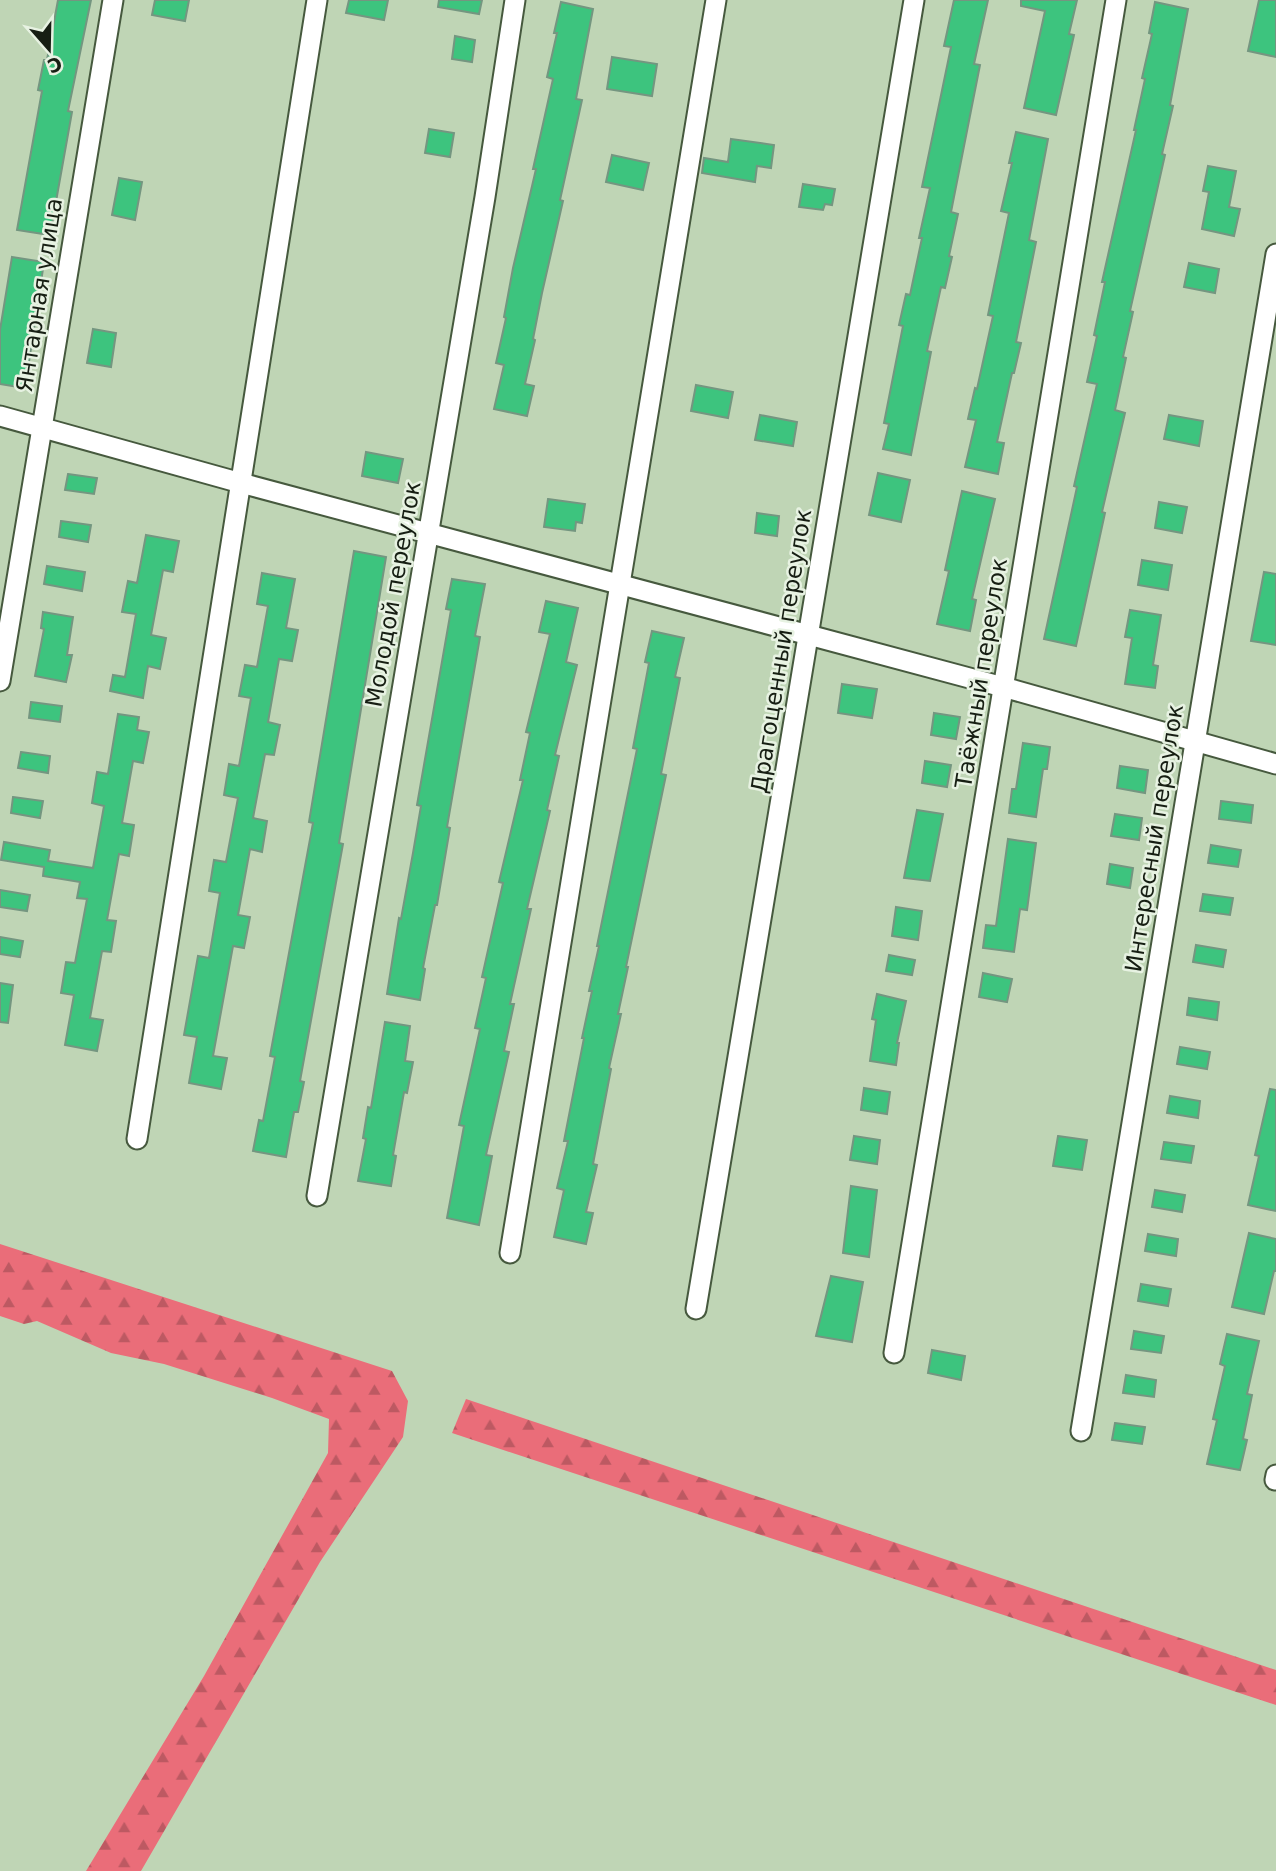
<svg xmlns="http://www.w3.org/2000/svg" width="1276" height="1871" font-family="'DejaVu Sans',sans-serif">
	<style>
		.forest { fill: url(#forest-firs) }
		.building { fill: #3dc47e; stroke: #749680; stroke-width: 2 }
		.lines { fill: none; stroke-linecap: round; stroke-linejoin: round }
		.minor-casing { stroke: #46593e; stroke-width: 23 }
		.minor { stroke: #fff; stroke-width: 19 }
		.labels { text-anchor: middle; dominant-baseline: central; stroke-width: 5; stroke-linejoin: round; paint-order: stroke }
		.street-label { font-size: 23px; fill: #161e13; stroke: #e7f2e2 }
	</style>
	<defs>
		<pattern id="forest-firs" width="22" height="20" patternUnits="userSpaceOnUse" patternTransform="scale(1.75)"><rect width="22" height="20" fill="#ea6d79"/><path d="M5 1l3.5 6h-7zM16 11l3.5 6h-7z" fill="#bd5962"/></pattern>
	</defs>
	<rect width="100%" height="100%" fill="#bfd5b5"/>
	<!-- forest -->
	<g class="forest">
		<polygon points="0,1244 392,1371 408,1401 403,1437 320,1562 141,1871 86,1871 204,1676 328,1453 329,1419 272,1398 164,1364 111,1353 37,1321 24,1324 0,1316"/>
		<polygon points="466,1399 1276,1670 1276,1705 452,1433"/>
	</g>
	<!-- building -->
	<g class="building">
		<polygon points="58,0 91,0 68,111 72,112 50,235 17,230 42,91 38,90 44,60 47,60"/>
		<polygon points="155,0 189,0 185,21 152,15"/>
		<polygon points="349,0 388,0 384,20 346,13"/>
		<polygon points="439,0 482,0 479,14 438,7"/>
		<polygon points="954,0 988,0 974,64 980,65 951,212 958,214 949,256 952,257 945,288 941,287 927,351 931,352 911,455 883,449 889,424 884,423 903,326 899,325 906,294 910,295 922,238 919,238 930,188 922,187 951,47 944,46"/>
		<polygon points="1021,0 1077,0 1069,34 1074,35 1056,115 1024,108 1045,11 1021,6"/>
		<polygon points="1259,0 1276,0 1276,57 1248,51"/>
		<polygon points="561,2 593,9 576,99 582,100 560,200 563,201 542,293 533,339 535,340 525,384 534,386 527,416 494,409 504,365 496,363 506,318 504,317 513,268 536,169 533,169 553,79 547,77 557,33 554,33"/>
		<polygon points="1155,2 1188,9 1170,105 1173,106 1162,154 1165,155 1130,311 1133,312 1123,357 1126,358 1115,410 1125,413 1102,512 1105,513 1076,646 1044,639 1077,487 1074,486 1097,384 1087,382 1097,336 1094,335 1105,282 1102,282 1136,130 1134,130 1145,79 1142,78 1152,34 1149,33"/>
		<polygon points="455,36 475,40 472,62 452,59"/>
		<polygon points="612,57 657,64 652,96 607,89"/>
		<polygon points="429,129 454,133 450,157 425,153"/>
		<polygon points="1016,132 1048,139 1029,240 1036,242 1016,342 1021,343 1014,373 1012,373 997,442 1004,443 998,474 965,467 976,420 968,419 975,388 977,389 993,316 988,315 1009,213 1001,211 1012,163 1009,163"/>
		<polygon points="731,139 774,145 771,168 757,166 755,182 702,173 704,158 728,162"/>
		<polygon points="612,155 649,163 643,190 606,182"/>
		<polygon points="1208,166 1236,171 1229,207 1240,209 1234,236 1202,229 1209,192 1203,191"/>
		<polygon points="119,178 142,182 135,220 112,215"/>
		<polygon points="803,184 835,189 832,205 825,204 823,210 799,207"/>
		<polygon points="12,257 44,262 25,388 0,384 0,330"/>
		<polygon points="1189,263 1219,269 1215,293 1184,287"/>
		<polygon points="93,329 116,333 111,367 87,363"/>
		<polygon points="696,385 733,392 728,418 691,411"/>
		<polygon points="760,415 797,422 793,446 755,440"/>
		<polygon points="1169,415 1203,421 1199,446 1164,439"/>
		<polygon points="366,452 403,459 398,483 362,476"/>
		<polygon points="878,473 910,480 901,522 869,515"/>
		<polygon points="68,474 97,478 94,494 65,490"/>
		<polygon points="962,491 995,499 972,599 976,600 970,631 937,624 949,571 945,570"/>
		<polygon points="548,499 585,504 582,523 576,522 575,531 544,527"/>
		<polygon points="1159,502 1187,507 1182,533 1155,528"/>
		<polygon points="757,513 779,516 777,536 755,533"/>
		<polygon points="61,521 91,525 88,542 59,537"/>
		<polygon points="146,535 179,541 173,572 163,570 151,635 166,638 160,669 148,666 143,698 110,691 113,675 125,677 136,614 122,612 128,581 137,583"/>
		<polygon points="354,551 386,557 339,843 343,844 300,1081 304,1082 298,1112 294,1112 286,1157 253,1151 259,1120 263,1121 275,1057 270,1056 313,823 309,822"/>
		<polygon points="1142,560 1172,565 1168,590 1138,585"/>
		<polygon points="47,566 85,572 82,591 44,584"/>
		<polygon points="1264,572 1276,574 1276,645 1251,641"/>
		<polygon points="262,573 295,579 286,628 298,630 292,661 279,659 268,722 280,725 274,755 265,754 253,818 267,821 262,852 250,849 238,915 250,917 244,948 233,946 213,1056 227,1058 221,1089 189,1083 197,1037 184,1035 198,956 209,958 220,893 209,891 214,860 226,862 238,798 224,795 229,764 239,766 251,698 239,696 245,665 257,667 268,606 257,604"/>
		<polygon points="452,579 485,584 475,636 480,637 447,827 450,828 437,905 435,905 423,968 425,969 420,1000 387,994 399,918 401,919 413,853 421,806 417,805 451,610 446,609"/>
		<polygon points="546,601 578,608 566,662 577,665 555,755 559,756 547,810 550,811 527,909 531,909 510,1004 514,1004 504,1051 509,1052 486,1155 492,1156 479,1225 447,1218 464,1126 459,1125 480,1029 475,1028 486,978 482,977 503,883 499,882 523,780 520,780 530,733 526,732 550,634 539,632"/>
		<polygon points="1130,610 1161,615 1153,665 1158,666 1155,688 1125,684 1132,638 1125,637"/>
		<polygon points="43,612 73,617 67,655 72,655 66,682 35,676 44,629 41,628"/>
		<polygon points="652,631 684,638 675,677 680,678 661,774 666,775 626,967 628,967 618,1014 621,1014 609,1068 611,1069 593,1164 597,1165 586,1212 593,1213 586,1244 554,1237 564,1190 557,1188 568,1141 564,1141 584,1038 582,1038 592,991 589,991 599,946 597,946 637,749 633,748 649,663 645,662"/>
		<polygon points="842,684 877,689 872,718 838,713"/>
		<polygon points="31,702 62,706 60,722 29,718"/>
		<polygon points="934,713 960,717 956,739 931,735"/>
		<polygon points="118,714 139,717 137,730 149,732 143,763 133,761 122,823 134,825 129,856 119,854 107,920 116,921 111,952 102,951 90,1018 103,1020 97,1051 65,1045 74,995 61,993 66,962 75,963 87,899 77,898 80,882 43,876 44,867 1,860 4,842 50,850 48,861 93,868 104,806 92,803 97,772 108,774"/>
		<polygon points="1023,743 1050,747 1047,769 1043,769 1036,817 1009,813 1012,789 1016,789"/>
		<polygon points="21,752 50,756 48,773 18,768"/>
		<polygon points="925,761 951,765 947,787 922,783"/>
		<polygon points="1120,766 1148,770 1145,793 1117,788"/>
		<polygon points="13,797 43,801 40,818 11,813"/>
		<polygon points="1221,801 1253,805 1251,823 1219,819"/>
		<polygon points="917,810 943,814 930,881 904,878"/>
		<polygon points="1115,814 1142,818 1139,840 1111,836"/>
		<polygon points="1008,839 1036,843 1027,910 1020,909 1014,952 983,948 986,925 996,926"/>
		<polygon points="1211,845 1241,850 1238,867 1208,863"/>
		<polygon points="1110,864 1133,868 1130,888 1107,884"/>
		<polygon points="0,890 30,895 27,911 0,907"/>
		<polygon points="1203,894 1233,898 1230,915 1200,911"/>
		<polygon points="896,907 922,911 918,940 892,936"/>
		<polygon points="0,937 23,941 20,957 0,954"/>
		<polygon points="1196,945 1226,950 1223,967 1193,962"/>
		<polygon points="889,955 915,960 912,975 886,971"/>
		<polygon points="983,973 1012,979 1007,1002 979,997"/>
		<polygon points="0,983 13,985 8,1023 0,1022"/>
		<polygon points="877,994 906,1001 897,1043 899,1043 896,1065 870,1061 876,1020 872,1019"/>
		<polygon points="1189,998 1219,1002 1217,1020 1187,1015"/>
		<polygon points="385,1022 410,1026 405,1061 413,1062 407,1093 404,1092 393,1155 396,1156 391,1186 358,1181 366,1139 363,1138 368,1107 371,1108"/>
		<polygon points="1180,1047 1210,1052 1207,1069 1177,1064"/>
		<polygon points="864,1088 890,1092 887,1114 861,1110"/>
		<polygon points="1270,1089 1276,1090 1276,1211 1248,1205 1259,1156 1255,1155"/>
		<polygon points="1170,1096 1200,1101 1198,1118 1167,1113"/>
		<polygon points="854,1136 880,1140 877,1164 850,1160"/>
		<polygon points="1058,1136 1087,1140 1082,1170 1053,1166"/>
		<polygon points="1164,1142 1194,1146 1191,1163 1161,1159"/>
		<polygon points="851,1186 877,1190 869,1257 843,1253"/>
		<polygon points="1155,1190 1185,1195 1182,1212 1152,1207"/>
		<polygon points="1249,1233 1276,1239 1276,1271 1274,1271 1264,1314 1232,1307"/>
		<polygon points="1148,1234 1178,1239 1176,1256 1145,1251"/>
		<polygon points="831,1276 863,1282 852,1342 816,1336"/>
		<polygon points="1141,1284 1171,1289 1168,1306 1138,1301"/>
		<polygon points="1134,1331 1164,1336 1161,1353 1131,1349"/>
		<polygon points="1227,1334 1259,1341 1247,1394 1252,1395 1243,1439 1247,1440 1240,1470 1207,1464 1217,1420 1213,1419 1225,1366 1220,1364"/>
		<polygon points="932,1350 965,1356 961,1380 928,1373"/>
		<polygon points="1126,1375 1156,1380 1154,1397 1123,1393"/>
		<polygon points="1115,1423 1145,1427 1142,1444 1112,1440"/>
	</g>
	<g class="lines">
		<defs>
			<g id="minor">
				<polyline points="0,416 241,483 1003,687 1276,764"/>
				<polyline points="0,681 113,0"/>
				<polyline points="137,1139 317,0"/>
				<polyline points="317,1196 485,197 515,0"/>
				<polyline points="510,1253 716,0"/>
				<polyline points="696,1309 914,0"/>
				<polyline points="894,1353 1116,0"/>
				<polyline points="1081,1431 1276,254"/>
				<polyline points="1275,1480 1276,1475"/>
			</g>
		</defs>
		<!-- minor casing -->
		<use href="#minor" class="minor-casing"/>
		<!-- minor -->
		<use href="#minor" class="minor"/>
	</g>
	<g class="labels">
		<!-- street labels -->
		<g class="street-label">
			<text transform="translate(39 295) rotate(-81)">Янтарная улица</text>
			<text transform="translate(393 594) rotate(-80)">Молодой переулок</text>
			<text transform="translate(781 651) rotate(-81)">Драгоценный переулок</text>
			<text transform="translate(981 673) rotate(-81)">Таёжный переулок</text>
			<text transform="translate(1154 838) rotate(-81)">Интересный переулок</text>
		</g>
	</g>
	<!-- north arrow -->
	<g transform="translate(49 49) rotate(160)" stroke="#e7f2e2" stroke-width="5" paint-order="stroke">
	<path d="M0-5L12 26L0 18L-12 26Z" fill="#161e13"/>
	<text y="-10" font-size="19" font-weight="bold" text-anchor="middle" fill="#161e13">С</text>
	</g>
</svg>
